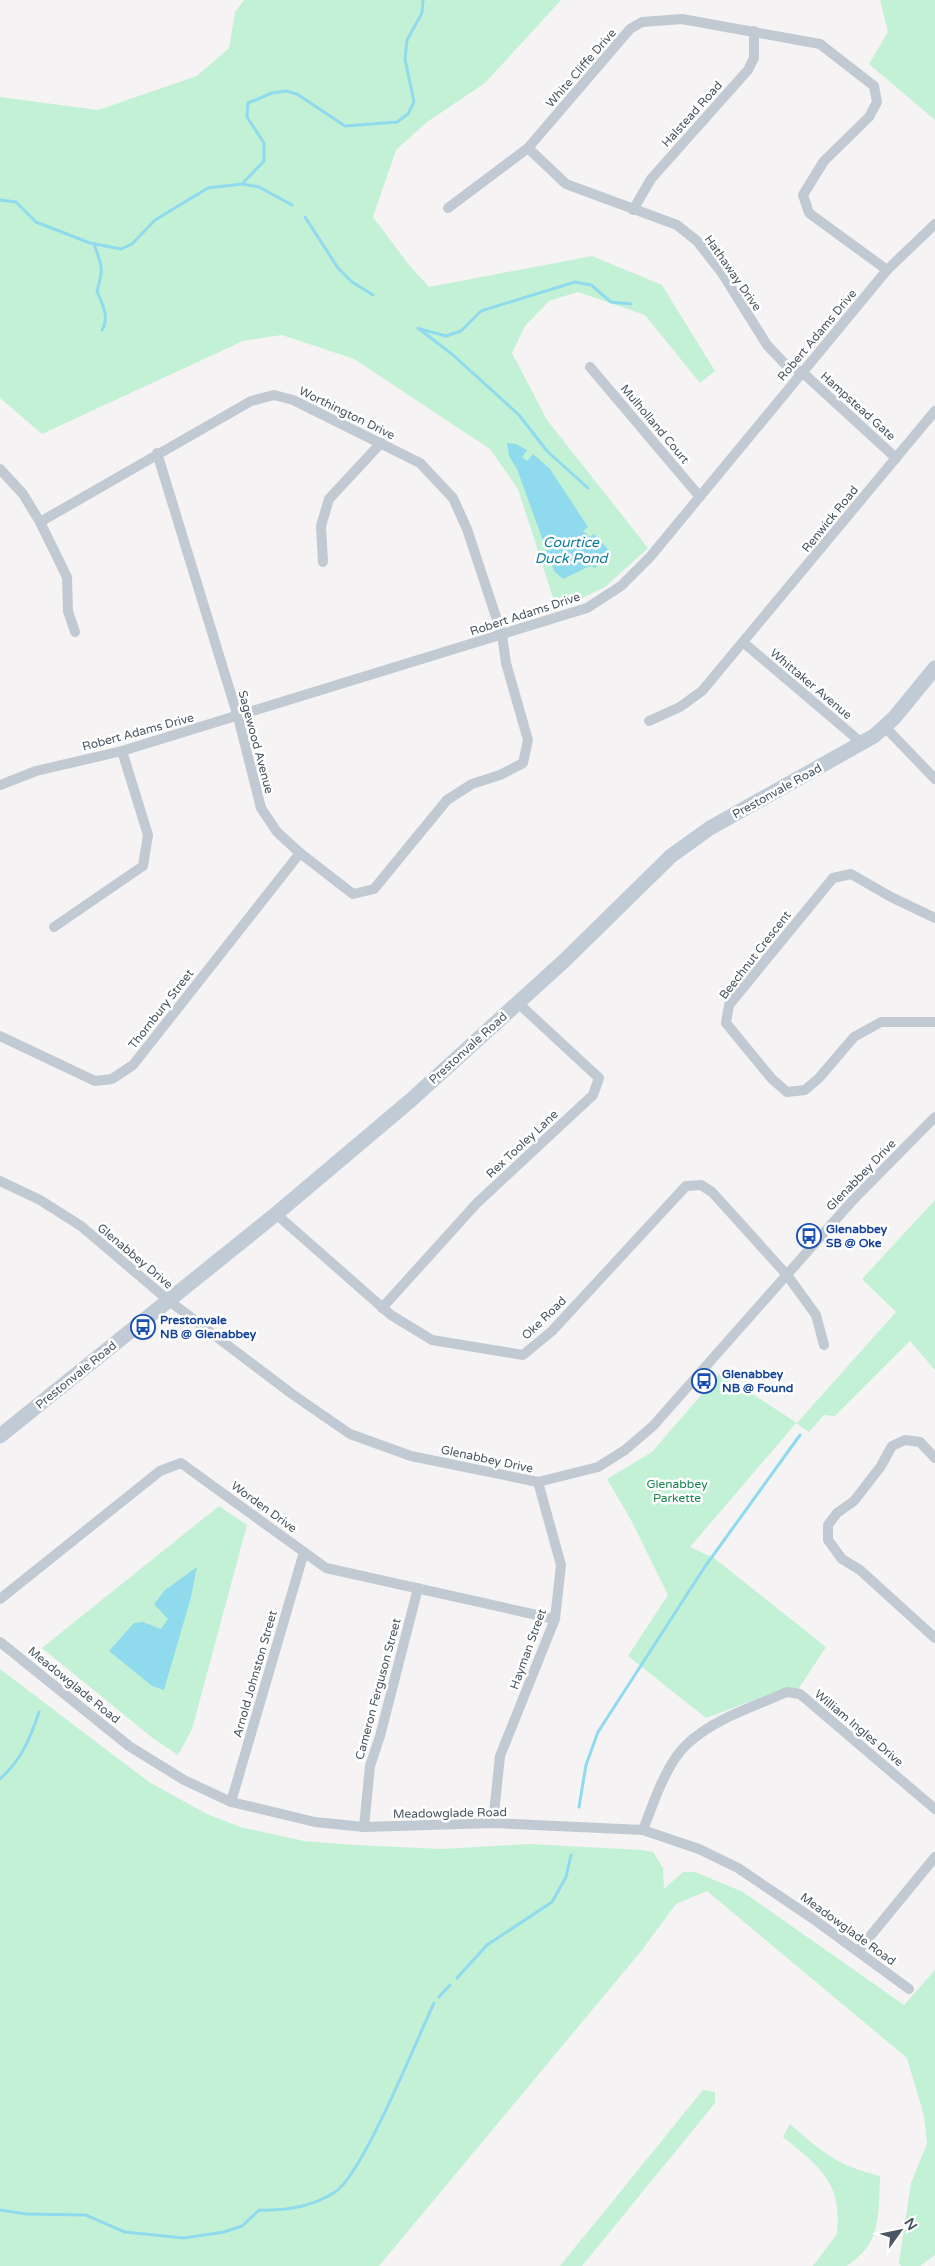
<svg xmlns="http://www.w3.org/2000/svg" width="935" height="2266" font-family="'Varela Round',sans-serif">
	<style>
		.green { fill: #c3f1d5 }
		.water { fill: #90daee }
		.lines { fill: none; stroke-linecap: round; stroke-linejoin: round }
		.stream { stroke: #90daee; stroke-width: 3 }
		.street { stroke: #c1cad2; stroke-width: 10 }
		.secondary { stroke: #c1cbd6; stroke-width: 15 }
		.labels { text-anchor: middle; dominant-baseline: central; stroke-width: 5; stroke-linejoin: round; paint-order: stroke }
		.street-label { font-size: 12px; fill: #4a5661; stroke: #fff }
		.transit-label { font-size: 12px; font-weight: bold; fill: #164399; stroke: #fff; text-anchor: start }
		.park-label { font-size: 12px; fill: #17864f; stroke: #fff }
		.water-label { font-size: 14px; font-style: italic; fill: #0c7c9b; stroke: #fff }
	</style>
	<rect width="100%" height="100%" fill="#f5f3f3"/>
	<!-- green -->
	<g class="green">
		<polygon points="244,0 561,0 485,83 427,122 396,150 373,217 409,265 429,287 592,256 662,285 715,371 700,383 645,315 578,292 549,301 525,326 512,353 547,420 648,548 605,587 557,610 518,489 490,449 354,359 282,335 243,341 42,434 0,398 0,97 98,110 197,76 229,48 235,12"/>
		<polygon points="880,0 935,0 935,120 869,64 888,32"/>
		<polygon points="935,1200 935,1370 910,1341 835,1416 824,1415 809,1432 796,1423 690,1547 714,1558 826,1647 797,1691 767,1695 706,1718 628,1656 668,1595 632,1522 607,1479 652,1452 720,1373 797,1423 896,1312 862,1279"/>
		<polygon points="219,1506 247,1525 192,1729 178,1755 154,1739 42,1648"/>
		<polygon points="0,1669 149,1782 205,1813 240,1827 304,1841 354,1845 443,1849 528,1844 642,1850 653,1852 663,1868 664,1889 683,1872 695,1872 743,1892 904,2005 935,1970 935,2255 920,2266 901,2266 899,2263 911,2183 927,2144 924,2116 907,2058 707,1891 676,1904 642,1950 379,2266 0,2266"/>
		<polygon points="703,2090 715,2092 715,2103 582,2266 560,2266"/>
		<path d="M790,2124C821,2152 839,2166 880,2176C879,2200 881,2230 865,2250C860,2256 853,2261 847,2266H813L837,2234C843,2183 819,2166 783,2137Z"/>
	</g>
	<!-- water -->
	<g class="water">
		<polygon points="507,443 516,444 527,450 522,457 527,461 533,454 550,469 588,527 583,531 590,537 594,534 609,550 599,556 596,568 590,566 563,579 554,571 517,469 509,456"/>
		<polygon points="197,1567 191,1597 164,1690 152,1686 109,1651 134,1623 143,1622 161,1629 168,1619 154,1604 165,1590"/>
	</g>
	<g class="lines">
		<!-- stream -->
		<g class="stream">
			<polyline points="243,184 259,187 292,205"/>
			<polyline points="0,200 16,202 36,222 90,243 121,249 132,244 155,220 208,188 242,184 264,161 264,143 247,117 248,103 272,93 286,91 297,94 345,126 397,122 408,114 414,102 405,59 407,40 422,13 423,0"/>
			<polyline points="305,217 338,268 352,282 373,295"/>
			<path d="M94,244C102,267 104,267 97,291C102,304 110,317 102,330"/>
			<polyline points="418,328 453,355 519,415 547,451 588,488"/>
			<polyline points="420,329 446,336 461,331 481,311 575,282 591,285 611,302 631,304"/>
			<path d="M0,1779C22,1759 30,1739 39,1712"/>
			<polyline points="579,1807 586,1765 598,1732 704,1568 800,1435"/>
			<polyline points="457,1978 487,1945 552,1902 566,1877 571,1855"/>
			<polyline points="439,1997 450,1985"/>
			<path d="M0,2210L26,2214L86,2215L125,2232L184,2238L224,2232L242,2226L259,2210C286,2211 312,2207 335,2192C363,2174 417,2039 434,2003"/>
		</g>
		<!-- street -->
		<g class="street">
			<polyline points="528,148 566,184 677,225 697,241 722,273 767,345 785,364 802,372 896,458"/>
			<polyline points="448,208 528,148 630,29 642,22 682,19 820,44 874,86 877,102 869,117 824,161 803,195 809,213 887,270"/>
			<polyline points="633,210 651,179 748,70 754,58 754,31"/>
			<polyline points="590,367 700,497"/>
			<polyline points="0,469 23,494 40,522 67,577 68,611 75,632"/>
			<polyline points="40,522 251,401 274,395 293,400 420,463 453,498 467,529 502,635 506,663 528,740 523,763 500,775 472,784 447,800 374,889 353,894 300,853 277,832 261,808 238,717 157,453"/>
			<polyline points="323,562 321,526 329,499 381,443"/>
			<polyline points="744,643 863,744"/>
			<polyline points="649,721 680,707 702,691 935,411"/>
			<polyline points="885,727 935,779"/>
			<polyline points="0,785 36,771 122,751 587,608 621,586 650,557 887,270 935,224"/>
			<polyline points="935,918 891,897 851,874 833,878 729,1005 726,1023 772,1079 787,1092 805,1090 819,1078 854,1037 881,1022 935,1022"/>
			<polyline points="54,927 143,866 148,835 122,751"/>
			<polyline points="0,1036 95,1081 112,1079 133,1065 300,853"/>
			<polyline points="0,1181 40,1200 81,1226 168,1300 292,1394 350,1434 411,1456 538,1482 598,1467 625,1450 653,1426 853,1200 935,1117"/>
			<polyline points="276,1214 391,1315 432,1340 523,1355 552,1331 686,1186 701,1185 712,1192 787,1275 816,1315 824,1345"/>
			<polyline points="382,1308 477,1203 593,1095 599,1078 518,1003"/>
			<polyline points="935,1458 920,1442 905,1440 892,1446 881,1466 854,1501 837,1513 828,1525 828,1540 842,1559 860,1570 935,1638"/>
			<polyline points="0,1599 160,1471 181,1463 326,1568 555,1619"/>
			<polyline points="0,1642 129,1746 184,1780 231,1802 315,1822 364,1827 493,1823 643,1830 699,1849 738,1868 812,1918 909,1989"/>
			<polyline points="231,1802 304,1552"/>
			<polyline points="493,1823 500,1756 555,1619 561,1565 538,1482"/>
			<polyline points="364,1827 370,1766 380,1736 418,1588"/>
			<path d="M643,1830C653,1804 666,1764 686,1745C713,1719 753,1707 787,1692L800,1694L935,1809"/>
			<polyline points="858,1951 935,1857"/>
		</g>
		<!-- secondary -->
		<polyline class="secondary" points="0,1436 276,1214 411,1100 565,960 671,856 710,828 874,736 894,718 935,668"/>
	</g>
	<!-- icons -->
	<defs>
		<symbol id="bus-ring" viewBox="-11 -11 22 22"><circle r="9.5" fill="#fff" stroke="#1a4fb4" stroke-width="1.5"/><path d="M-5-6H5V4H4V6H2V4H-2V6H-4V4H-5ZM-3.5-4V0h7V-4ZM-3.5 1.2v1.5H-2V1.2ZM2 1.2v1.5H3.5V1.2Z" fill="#1a4fb4"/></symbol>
	</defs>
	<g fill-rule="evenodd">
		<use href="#bus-ring" x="795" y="1222" width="28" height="28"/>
		<use href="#bus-ring" x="129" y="1313" width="28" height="28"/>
		<use href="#bus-ring" x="690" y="1367" width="28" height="28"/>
	</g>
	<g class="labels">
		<!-- street labels -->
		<g class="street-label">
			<text transform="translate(581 68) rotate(-49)">White Cliffe Drive</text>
			<text transform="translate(692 114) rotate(-48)">Halstead Road</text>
			<text transform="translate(733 273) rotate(55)">Hathaway Drive</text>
			<text transform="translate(817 335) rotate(-50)">Robert Adams Drive</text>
			<text transform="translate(858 406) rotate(42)">Hampstead Gate</text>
			<text transform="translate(347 413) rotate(26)">Worthington Drive</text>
			<text transform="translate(655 424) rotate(50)">Mulholland Court</text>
			<text transform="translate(830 519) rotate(-51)">Renwick Road</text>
			<text transform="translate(525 614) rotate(-18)">Robert Adams Drive</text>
			<text transform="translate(811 684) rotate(40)">Whittaker Avenue</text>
			<text transform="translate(138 732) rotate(-15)">Robert Adams Drive</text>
			<text transform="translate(256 742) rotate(75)">Sagewood Avenue</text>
			<text transform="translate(777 791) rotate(-29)">Prestonvale Road</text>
			<text transform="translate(755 955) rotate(-52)">Beechnut Crescent</text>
			<text transform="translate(161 1009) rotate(-52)">Thornbury Street</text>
			<text transform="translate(468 1048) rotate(-42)">Prestonvale Road</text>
			<text transform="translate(522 1144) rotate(-43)">Rex Tooley Lane</text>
			<text transform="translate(861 1175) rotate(-46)">Glenabbey Drive</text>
			<text transform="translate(135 1256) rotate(40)">Glenabbey Drive</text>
			<text transform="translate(544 1318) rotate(-44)">Oke Road</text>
			<text transform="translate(76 1375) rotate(-39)">Prestonvale Road</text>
			<text transform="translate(487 1459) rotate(12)">Glenabbey Drive</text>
			<text transform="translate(264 1507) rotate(36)">Worden Drive</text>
			<text transform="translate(528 1649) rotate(-70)">Hayman Street</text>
			<text transform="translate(255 1674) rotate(-74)">Arnold Johnston Street</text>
			<text transform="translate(74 1685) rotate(39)">Meadowglade Road</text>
			<text transform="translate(378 1689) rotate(-75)">Cameron Ferguson Street</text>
			<text transform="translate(859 1728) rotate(40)">William Ingles Drive</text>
			<text transform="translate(450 1813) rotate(-1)">Meadowglade Road</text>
			<text transform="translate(848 1929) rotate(36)">Meadowglade Road</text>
		</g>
		<!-- transit labels -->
		<g class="transit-label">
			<text x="826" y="1229">Glenabbey<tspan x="826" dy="14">SB @ Oke</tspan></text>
			<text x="160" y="1320">Prestonvale<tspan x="160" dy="14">NB @ Glenabbey</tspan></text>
			<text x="722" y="1374">Glenabbey<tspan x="722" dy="14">NB @ Found</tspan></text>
		</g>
		<!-- park labels -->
		<g class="park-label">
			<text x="677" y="1484">Glenabbey<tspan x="677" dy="14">Parkette</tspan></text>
		</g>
		<!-- water labels -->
		<g class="water-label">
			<text x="571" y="542">Courtice<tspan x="571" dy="16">Duck Pond</tspan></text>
		</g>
	</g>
	<!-- north arrow -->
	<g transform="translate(900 2231) rotate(57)" stroke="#ffffff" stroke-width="4" paint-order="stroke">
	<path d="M0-4L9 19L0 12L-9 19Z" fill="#4a5661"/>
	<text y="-8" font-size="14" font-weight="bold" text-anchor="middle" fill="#4a5661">N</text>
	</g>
</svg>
